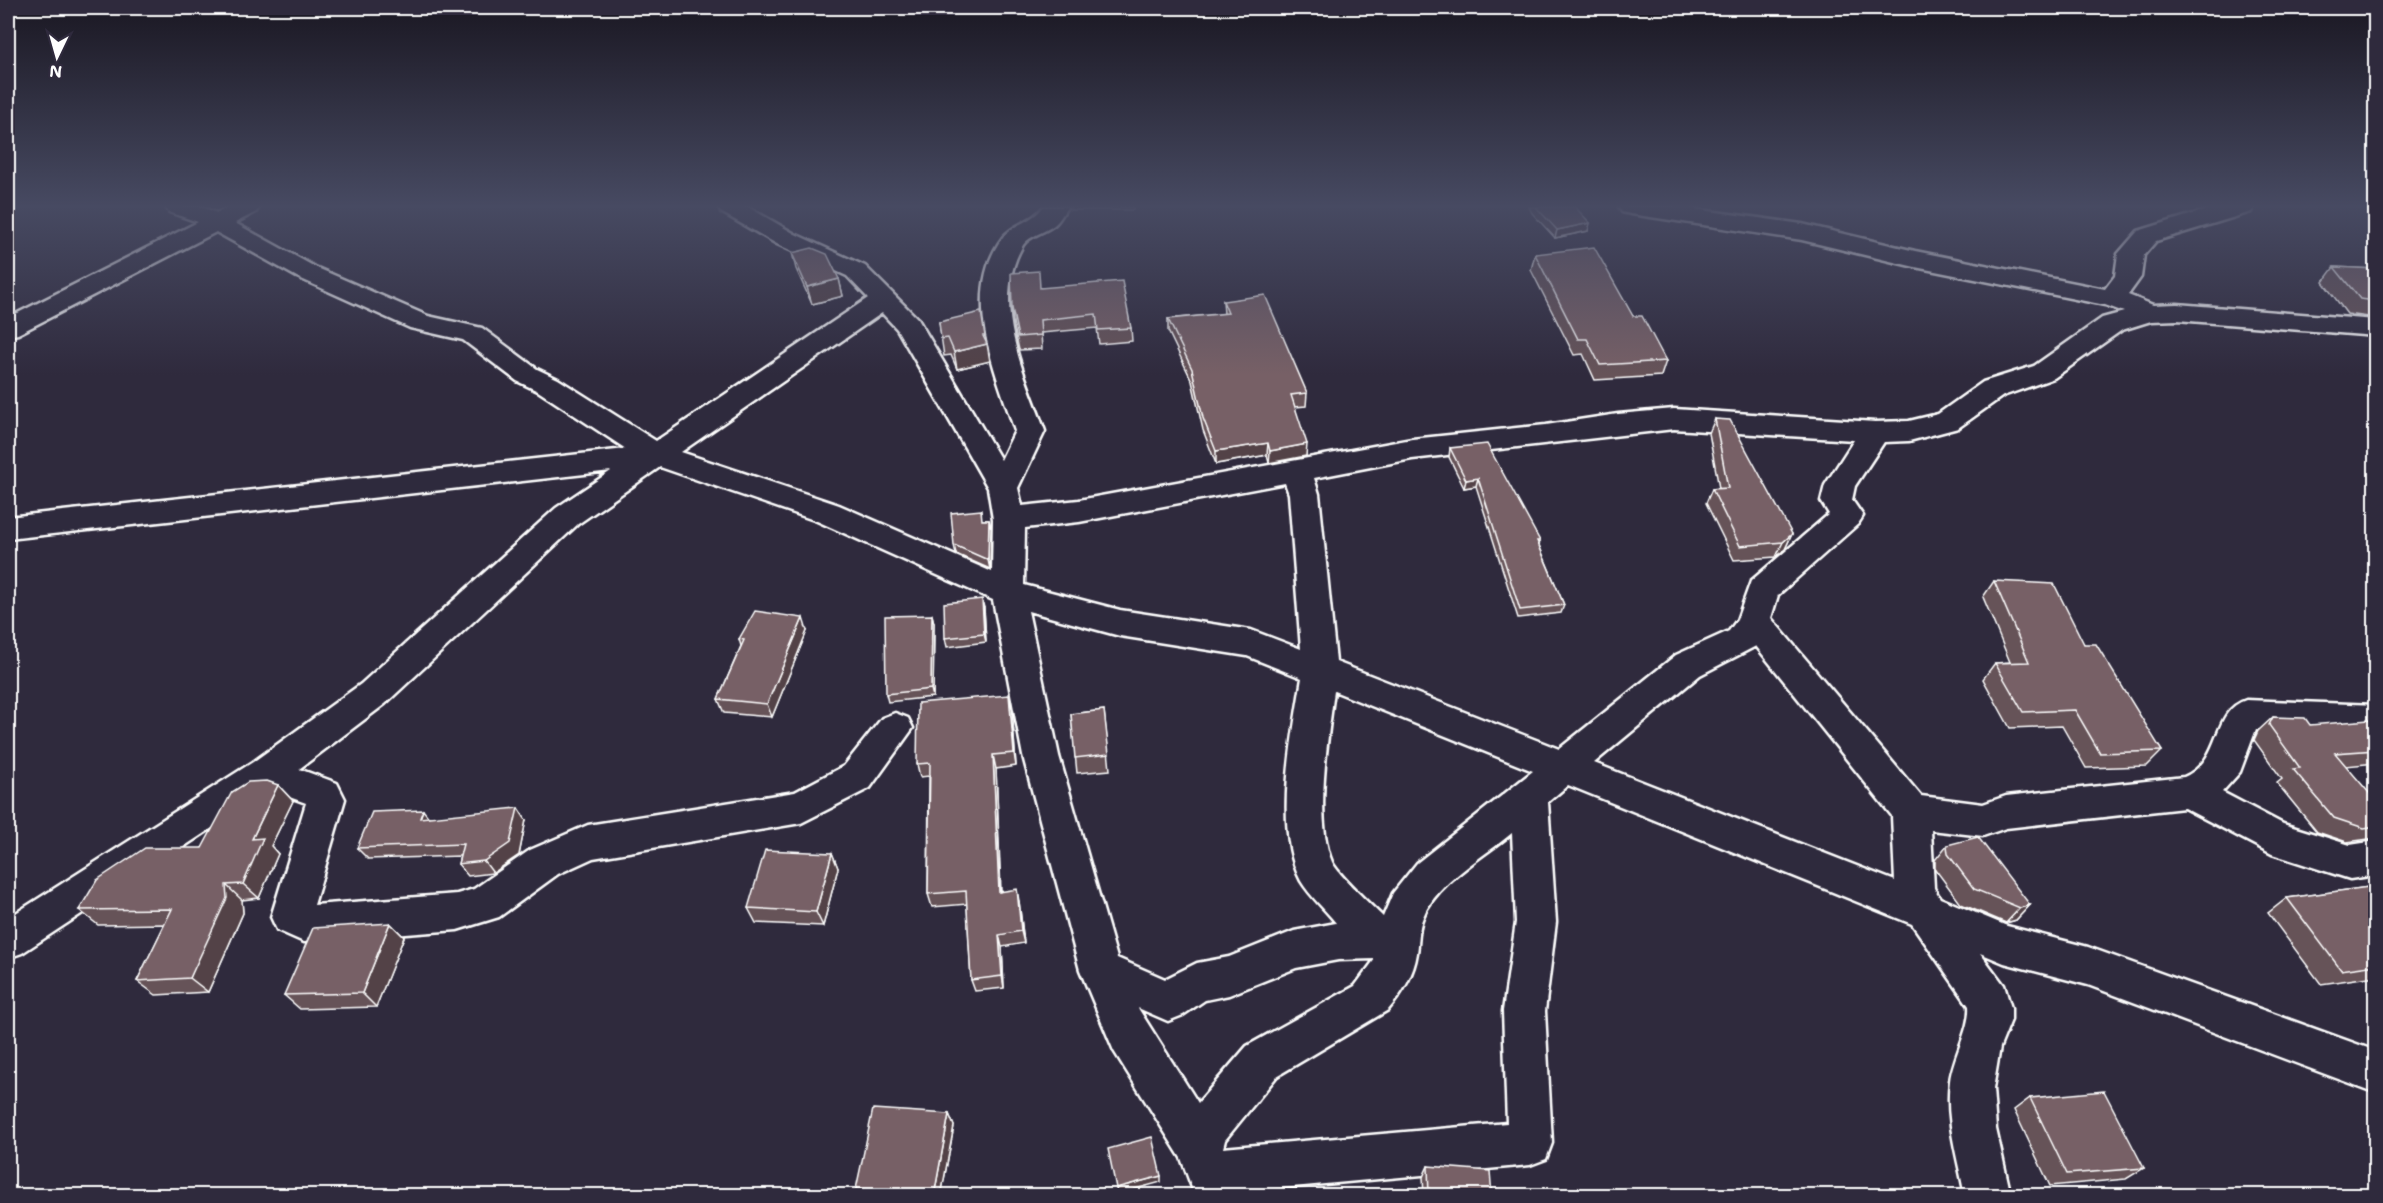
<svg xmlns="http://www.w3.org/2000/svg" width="2383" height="1203" font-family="'Shantell Sans',sans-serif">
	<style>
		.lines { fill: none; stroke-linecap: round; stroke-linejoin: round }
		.minor-casing { stroke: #fff; stroke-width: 5 }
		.minor { fill: #2f2a3d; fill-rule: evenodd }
		.wall { fill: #665358; stroke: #fff; stroke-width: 1.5 }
		.shaded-wall { fill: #534347; stroke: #fff; stroke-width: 1.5 }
		.building { fill: #776066; stroke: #fff; stroke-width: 1.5 }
	</style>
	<rect width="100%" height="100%" fill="#2f2a3d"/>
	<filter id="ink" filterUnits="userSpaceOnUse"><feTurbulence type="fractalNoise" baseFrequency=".0167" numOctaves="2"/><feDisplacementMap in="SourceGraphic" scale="12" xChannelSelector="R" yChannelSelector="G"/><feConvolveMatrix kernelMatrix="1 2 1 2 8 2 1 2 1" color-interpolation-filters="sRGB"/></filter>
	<g filter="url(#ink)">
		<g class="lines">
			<defs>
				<path id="minor" d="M166,207H202L217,213L228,207H259L256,212L235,223L315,267L428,316L482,328L537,369L558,379L656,441L868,298L847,276L777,244L721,212L718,207H748L795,234L865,266L918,319L1001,460L1015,431C996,372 960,294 1003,237C1014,223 1033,222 1043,207H1067C1063,213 1060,220 1054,225C1044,233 1030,235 1023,245C989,303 1025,375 1045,431L1018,488L1022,506L1079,500L1412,439L1546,425L1618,414L1674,409L1875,422L1909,421L1938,414L1983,382L2034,366L2102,318L2124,312L2105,305L1915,267L1802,240L1631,214L1622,212L1619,207H1681L1802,224L1915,251L2105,289L2115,276L2118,254L2138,231L2216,207H2254L2251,212L2156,241L2144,255L2141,277L2128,295L2153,305L2177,304L2376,320V336L2177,320L2151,321L2122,330L2054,378L2003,396L1958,428L1909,441L1884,442L1855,486L1852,500L1863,516L1858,524L1778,595L1771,618L1921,796L1983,804L2006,796L2184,777C2224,759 2210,712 2246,700L2376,705V733L2256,729L2240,772L2222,792L2283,824L2350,845L2376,841V875L2350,879L2272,854L2184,808L2006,828L1983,836L1931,830L1934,888L1940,898L2007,926L2088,947L2376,1051V1093L2088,985L2004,963L1980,953L2004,985L2011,1008V1020L2000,1047L1993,1089L1996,1129L2011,1196H1965C1958,1158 1945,1119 1950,1081C1953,1057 1971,1027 1969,1006L1912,924L1568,785L1548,802L1556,922L1545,1011L1552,1143L1546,1159L1530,1165L1239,1192L1241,1196H1195L1181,1158L1114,1051L1080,970L1023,756L993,600L817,521L660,467L578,524L385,704L299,769L337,783L345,799L314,905L457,894L474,889L530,850L588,825L795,792L844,766L882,718L895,713L908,718L913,728L870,788L801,823L593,858L558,874L499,917L457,930L304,942L277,930L271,917L306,803L270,790L22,953L8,958V918L253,762L361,684L556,508L611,471L8,539V517L626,449L538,391L517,381L463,340L410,328L297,277L216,232L18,334L8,336V318L198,222L169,212ZM882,313L897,329L988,488L993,519L992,572L839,505L681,452ZM1674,429L1854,440L1825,485L1821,501L1829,514L1751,581L1737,620L1729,631L1676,655L1559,749L1336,662L1319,494L1314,478L1412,459ZM1285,483L1289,494L1301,649L1251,630L1120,610L1024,585L1025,528L1079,522ZM1028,611L1120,636L1247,656L1302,678C1293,735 1273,828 1301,881C1310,896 1325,909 1336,923L1294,931L1229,957L1197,963L1165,979L1117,958L1059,756ZM1756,646L1892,816L1895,881L1594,763L1700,675ZM1334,691L1533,771L1417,863L1393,893L1383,917C1371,905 1338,875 1332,862C1314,819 1328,737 1334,691ZM1512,833L1516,922L1503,1011L1507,1123L1223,1148L1225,1140L1277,1076L1388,1010C1402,994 1414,974 1417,953C1419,942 1418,928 1423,917C1436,883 1485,856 1512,833ZM1375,959L1355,986L1247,1046L1198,1103L1138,1008L1168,1021L1183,1015L1205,1000L1229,995L1296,968L1338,960Z"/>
			</defs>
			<!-- minor casing -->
			<use href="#minor" class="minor-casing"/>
			<!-- minor -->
			<use href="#minor" class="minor"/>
		</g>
		<!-- wall -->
		<g class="wall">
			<rect x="1070" y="207" width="63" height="3"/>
			<polygon points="1529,207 1575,207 1590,223 1588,231 1555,238 1532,213"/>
			<polygon points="792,253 839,279 843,296 812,304 796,269"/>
			<polygon points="1535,254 1633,316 1666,361 1661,376 1595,380 1583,354 1574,355 1531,270"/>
			<polygon points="2334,267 2376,269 2376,318 2347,314 2323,282"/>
			<polygon points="1041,288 1131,328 1132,341 1099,344 1097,328 1041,333 1042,349 1019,350 1013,322 1012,308"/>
			<polygon points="1223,301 1307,393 1306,406 1295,407 1306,456 1269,463 1267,455 1216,464 1203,430 1192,381 1168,331 1168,319 1224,314"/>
			<polygon points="939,322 985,336 990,361 957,369 951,355 944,356"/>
			<polygon points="1715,419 1792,534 1785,549 1776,557 1734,560 1706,503 1712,489 1719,488 1709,433"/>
			<polygon points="1450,448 1540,541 1539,545 1564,605 1561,613 1518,618 1476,486 1464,488 1449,457"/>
			<polygon points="983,520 989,520 991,528 990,569 956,554 954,545"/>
			<polygon points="1994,581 2084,644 2162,751 2147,766 2086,768 2062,726 2010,728 1983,679 1995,663 2010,662 1983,597"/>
			<polygon points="984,608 986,642 947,647 945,638"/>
			<polygon points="932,615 934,623 933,697 888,702 886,694"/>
			<polygon points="807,631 772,717 724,713 718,699 741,646 739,639"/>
			<polygon points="1012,708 1016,766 996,769 1001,891 1019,901 1024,943 1002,947 1004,988 975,991 971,980 967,904 932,907 928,894 929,776 920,777 917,764"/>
			<polygon points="1104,710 1110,770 1077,773 1071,714"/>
			<polygon points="2273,717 2310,725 2376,728 2376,763 2345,766 2376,801 2376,838 2347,842 2317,832 2277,783 2282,779 2254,740 2258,731"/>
			<polygon points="278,785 293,801 271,846 278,854 259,898 242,900 243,913 208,992 156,995 137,981 165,924 98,925 79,910 202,848"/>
			<polygon points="429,817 526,820 519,855 493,873 468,876 458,864 460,856 368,859 357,848"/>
			<polygon points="1947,845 2030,905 2016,920 2006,923 1961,904 1935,869 1935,860"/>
			<polygon points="832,853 838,868 823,926 756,923 748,908"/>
			<polygon points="2376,886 2376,976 2321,984 2268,913 2287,898"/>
			<polygon points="390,923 404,937 376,1007 300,1009 284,995"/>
			<polygon points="2030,1098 2144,1168 2126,1179 2050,1186 2014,1110"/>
			<polygon points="949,1114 954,1126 941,1196 860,1196 856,1189"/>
			<polygon points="1428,1166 1492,1196 1424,1196 1423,1177"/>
		</g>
		<!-- shaded-wall -->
		<g class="shaded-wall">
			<polygon points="1590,223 1588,231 1555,238 1557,230"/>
			<polygon points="839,279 843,296 812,304 807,287"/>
			<polygon points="987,344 990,361 957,369 954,352"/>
			<polygon points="1268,443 1267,455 1216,464 1216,451"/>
			<polygon points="1307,444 1306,456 1269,463 1270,451"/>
			<polygon points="1478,478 1476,486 1464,488 1466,480"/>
			<polygon points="989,520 991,528 990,569 988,560"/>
			<polygon points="1792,534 1785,549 1776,557 1783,542"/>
			<polygon points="982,599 984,608 986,642 984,634"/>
			<polygon points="932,615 934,623 933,697 931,689"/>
			<polygon points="803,618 807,631 772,717 767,704"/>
			<polygon points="1009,695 1012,708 1016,766 1014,753"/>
			<polygon points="993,755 996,769 1001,904 999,892"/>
			<polygon points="278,785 293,801 271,846 278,854 259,898 243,884 252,839"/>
			<polygon points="518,808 526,820 519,855 493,873 484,861"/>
			<polygon points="423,810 433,823 420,818"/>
			<polygon points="832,853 838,868 823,926 816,912"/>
			<polygon points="226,885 242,900 243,913 208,992 190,978"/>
			<polygon points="1017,889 1019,901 1024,943 1021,931"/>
			<polygon points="2030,905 2016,920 2006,923 2020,908"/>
			<polygon points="390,923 404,937 376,1007 362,993"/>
			<polygon points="999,935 1002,947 1004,988 1002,976"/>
			<polygon points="949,1114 954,1126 941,1196 934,1196"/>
			<polygon points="1161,1176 1161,1182 1117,1194 1116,1188"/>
		</g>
		<!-- building -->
		<g class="building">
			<polygon points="1536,207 1575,207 1590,223 1557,230"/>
			<polygon points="1594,247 1633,316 1642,316 1666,361 1600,365 1587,339 1578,339 1535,254"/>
			<polygon points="812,248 827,254 839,279 807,287 792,253"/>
			<polygon points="2334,267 2376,269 2376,301 2360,299"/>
			<polygon points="1039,271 1040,288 1122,281 1131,328 1098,330 1096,314 1040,320 1041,335 1018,337 1012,308 1011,273"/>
			<polygon points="1265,295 1307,393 1291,395 1307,444 1270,451 1268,443 1216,451 1203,418 1192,369 1168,319 1228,313 1223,301"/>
			<polygon points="981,312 985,336 983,336 987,344 954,352 948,338 941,339 939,322"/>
			<polygon points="1715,419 1730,420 1792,534 1783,542 1740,546 1712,489 1728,488"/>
			<polygon points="1487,444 1540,541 1537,541 1564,605 1520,610 1478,478 1466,480 1450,448"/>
			<polygon points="981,510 982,520 989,520 988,560 954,545 951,513"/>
			<polygon points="1994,581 2054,584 2084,644 2096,644 2162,751 2100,753 2075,710 2023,712 1995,663 2029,662"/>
			<polygon points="982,599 984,634 945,638 944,603"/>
			<polygon points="755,611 803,618 767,704 718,699 744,640 739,639"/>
			<polygon points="932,615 931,689 886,694 885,616"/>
			<polygon points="1009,695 1014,753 993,755 999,892 1017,889 1021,931 999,935 1002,976 971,980 966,891 928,894 930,763 917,764 918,703"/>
			<polygon points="1104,710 1109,754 1075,758 1071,714"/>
			<polygon points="2273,717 2305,718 2310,725 2369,720 2376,728 2376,750 2335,753 2376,801 2376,826 2364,828 2334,818 2293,769 2300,768 2269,725"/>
			<polygon points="267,781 278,785 252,839 263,838 243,884 226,885 227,898 190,978 137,981 172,909 79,910 97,880 145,848 202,848 232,792 248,782"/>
			<polygon points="518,808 510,843 484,861 458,864 463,844 357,848 372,812 423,810 420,818"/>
			<polygon points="1978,837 2030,905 2020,908 1974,889 1948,854 1947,845"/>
			<polygon points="765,850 832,853 816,912 748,908"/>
			<polygon points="2376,886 2376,965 2341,970 2287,898"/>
			<polygon points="390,923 362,993 284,995 313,928"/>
			<polygon points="2104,1091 2144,1168 2067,1174 2030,1098"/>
			<polygon points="873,1109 949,1114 934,1196 872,1196 873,1190 856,1189"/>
			<polygon points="1152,1137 1161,1176 1116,1188 1108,1149"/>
			<polygon points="1428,1166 1490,1171 1492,1196 1429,1196"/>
		</g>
	</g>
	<!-- sky -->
	<linearGradient id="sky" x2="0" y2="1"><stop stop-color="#1a1722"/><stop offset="0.55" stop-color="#474a62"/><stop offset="1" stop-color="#474a62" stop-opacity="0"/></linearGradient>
	<rect width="2383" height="375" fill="url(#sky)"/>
	<!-- margin -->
	<rect width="2383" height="1203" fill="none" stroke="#2f2a3d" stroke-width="30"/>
	<rect x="15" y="15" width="2353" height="1173" fill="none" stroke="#fff" stroke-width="2" filter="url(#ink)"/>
	<!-- north arrow -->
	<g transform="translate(57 57) rotate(185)" stroke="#2f2a3d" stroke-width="4.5" paint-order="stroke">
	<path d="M0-4.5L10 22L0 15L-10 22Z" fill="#ffffff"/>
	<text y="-9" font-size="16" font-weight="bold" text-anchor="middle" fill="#ffffff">N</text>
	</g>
</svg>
